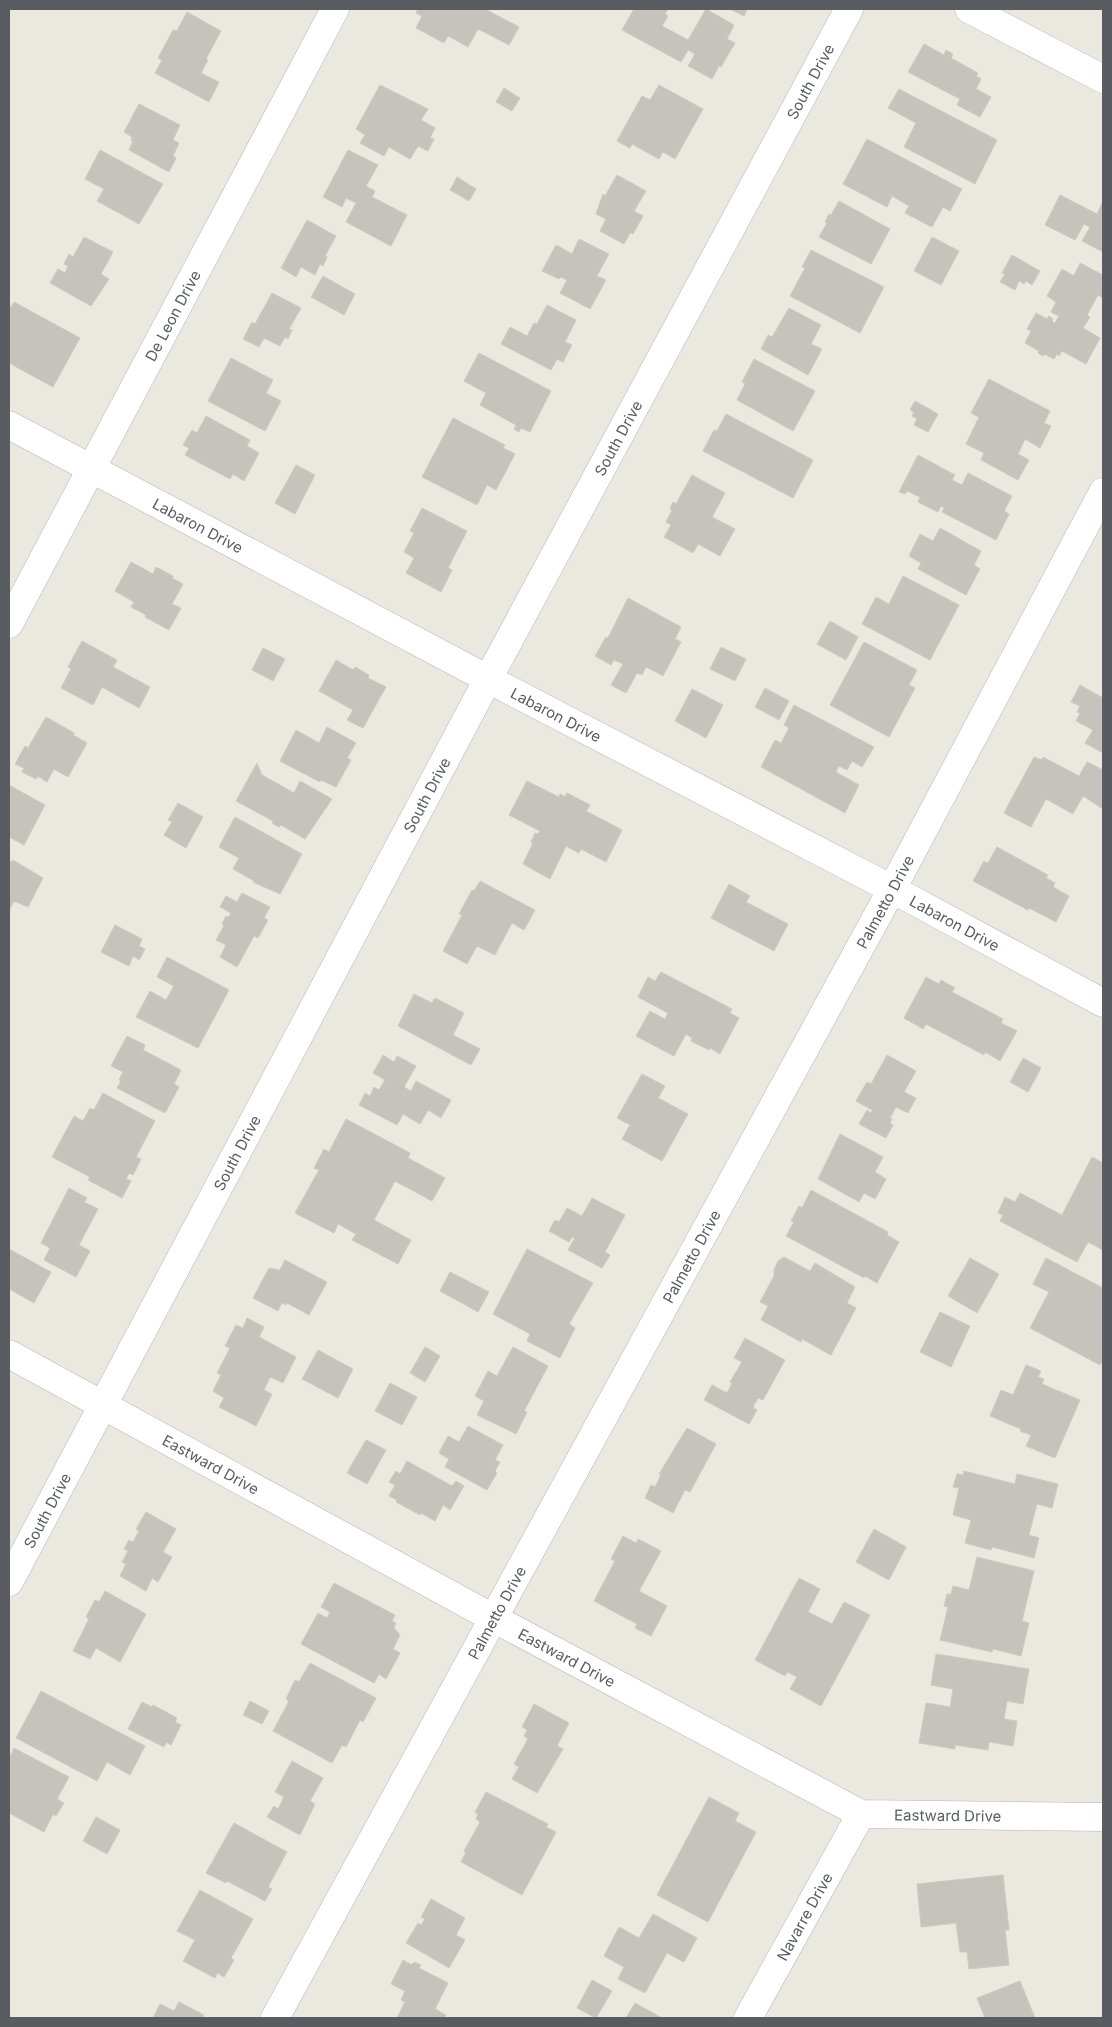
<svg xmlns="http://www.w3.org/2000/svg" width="1112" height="2027" font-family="Inter,sans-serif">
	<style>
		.building { fill: #c6c3bd; stroke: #cfcabf }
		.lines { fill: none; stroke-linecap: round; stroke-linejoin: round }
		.minor-casing { stroke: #b3b6ba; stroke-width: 29 }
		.minor { stroke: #fff; stroke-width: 28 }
		.labels { text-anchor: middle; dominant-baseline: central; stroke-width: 4.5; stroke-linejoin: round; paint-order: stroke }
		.street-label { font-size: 15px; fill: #595c60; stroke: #fff }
	</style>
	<rect width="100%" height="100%" fill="#ebe8e0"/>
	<!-- building -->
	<g class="building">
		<polygon points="418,9 485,9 519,27 509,45 478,29 468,47 448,36 444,43 416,28 422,16 416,13"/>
		<polygon points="634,9 668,9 665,14 668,16 662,26 688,40 706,9 734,25 727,39 735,43 721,67 719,66 712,79 688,66 695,54 688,50 681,62 622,30"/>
		<polygon points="730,9 747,9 744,16"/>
		<polygon points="187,12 221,31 206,59 208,60 201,73 219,82 209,102 155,73 162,60 158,58 173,30 177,31"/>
		<polygon points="924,44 944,55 946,50 953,54 951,58 978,73 976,76 981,79 976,89 991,97 980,117 957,105 960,99 908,72"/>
		<polygon points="380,85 428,109 421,120 435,128 430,138 434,139 428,151 418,146 410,159 389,147 384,156 360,143 365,135 356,129"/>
		<polygon points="659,85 703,109 675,159 663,152 659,159 632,144 630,148 617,141 642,96 650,100"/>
		<polygon points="504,88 520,98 512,111 496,102"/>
		<polygon points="899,89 997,140 975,184 904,147 916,123 888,108"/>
		<polygon points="139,104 180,125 173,140 179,143 173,156 176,158 169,172 129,150 133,141 131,140 132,137 124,132"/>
		<polygon points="867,139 962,189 950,211 943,207 932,227 905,213 909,206 892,196 887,207 843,184"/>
		<polygon points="100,150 163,184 139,224 97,201 104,189 85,179"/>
		<polygon points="348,150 378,165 366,186 375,191 372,197 407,215 391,246 346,222 356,203 346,198 342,207 323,197"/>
		<polygon points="617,175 646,191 634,211 643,216 633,234 630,233 624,244 600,231 606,219 596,214 603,194 605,196"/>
		<polygon points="457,177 476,189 469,201 450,190"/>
		<polygon points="1060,195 1097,214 1103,201 1103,252 1082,241 1090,227 1084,224 1075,240 1045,225"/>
		<polygon points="839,201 890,229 871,264 819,237 827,223 825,222 829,214 831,215"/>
		<polygon points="307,220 336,236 325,256 327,257 323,266 320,264 315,275 301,267 296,277 281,268"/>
		<polygon points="84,237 113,252 101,274 109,279 91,306 50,283 58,269 65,273 68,266 64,264 69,254 73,257"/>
		<polygon points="932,237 959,251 941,285 914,271"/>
		<polygon points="579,239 609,254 597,276 606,280 590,309 560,293 567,280 561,277 559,279 542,271 556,245 572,254"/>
		<polygon points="811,250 884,287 860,333 790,296 805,268 802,267"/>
		<polygon points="1012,255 1040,271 1032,285 1026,281 1024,284 1019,281 1015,290 1000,282 1005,274 1002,273"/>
		<polygon points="1080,263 1103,275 1103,298 1098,295 1087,315 1090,317 1083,328 1100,338 1086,364 1062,351 1059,356 1057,354 1054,359 1044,354 1043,356 1038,353 1039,351 1025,343 1031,331 1027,329 1036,313 1047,319 1049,316 1053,319 1052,322 1055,323 1059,316 1051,312 1056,302 1047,296 1062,269 1074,276"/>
		<polygon points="323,276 355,294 344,315 311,297"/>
		<polygon points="272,293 301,308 289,329 292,330 288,339 285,337 280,346 264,338 259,347 243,339 252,322 255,324"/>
		<polygon points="14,302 80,338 53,387 9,363 9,310"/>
		<polygon points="547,305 576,320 565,342 572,345 563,362 557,359 551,370 501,344 510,327 527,336 534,323 537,324"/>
		<polygon points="789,308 821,325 811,344 822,349 808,375 761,349 768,335 772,337"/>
		<polygon points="479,353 551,391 530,432 521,428 519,432 514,429 516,425 480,405 486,393 464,381"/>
		<polygon points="231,358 273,380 266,393 281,401 265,431 208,401"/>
		<polygon points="754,359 815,391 793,431 737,400 745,384 742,382"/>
		<polygon points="989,379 1050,411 1044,423 1051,426 1040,448 1025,439 1018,454 1029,460 1018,480 981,460 984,453 966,444 979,417 971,413"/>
		<polygon points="915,401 938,414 928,432 914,425 917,419 912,416 914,412 910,410"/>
		<polygon points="726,414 813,460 793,498 703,451 714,430 717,431"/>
		<polygon points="206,416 250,440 247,446 259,453 244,481 233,474 230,479 185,455 189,448 183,445 192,430 197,433"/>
		<polygon points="453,418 505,445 503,448 515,454 496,490 487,485 477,505 422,477"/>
		<polygon points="918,455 955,475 952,480 962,485 968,473 1012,496 1004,511 1009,514 996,540 942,512 944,508 941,506 938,512 918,502 920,497 907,491 905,494 899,492"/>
		<polygon points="296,465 315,475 295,514 275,503"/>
		<polygon points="692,475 725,493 712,517 735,529 720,556 698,544 693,553 664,537 671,525 666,522 672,510 670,509 673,502 676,504"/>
		<polygon points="422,508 467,531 448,568 452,570 441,592 406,573 414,558 404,552 414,533 410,531"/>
		<polygon points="940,528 981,551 974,565 980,569 966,595 918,569 921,563 909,556 920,534 933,541"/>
		<polygon points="131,562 153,574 156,567 173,576 172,578 183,584 172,604 181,608 169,630 145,617 146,615 131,607 134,602 115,591"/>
		<polygon points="903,576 959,605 930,660 862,624 876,597 889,604"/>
		<polygon points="628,598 681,627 675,639 681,642 663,676 646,667 642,675 637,673 626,693 611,685 623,664 614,660 611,665 595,656 606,637 608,638"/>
		<polygon points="830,621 858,637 846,660 817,644"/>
		<polygon points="82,641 117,660 113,667 150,687 139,708 102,687 93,705 61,688 71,669 68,667"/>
		<polygon points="864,642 917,670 909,685 915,688 889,737 830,705"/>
		<polygon points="721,647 746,659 735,681 710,669"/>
		<polygon points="263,648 285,659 273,681 252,670"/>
		<polygon points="336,660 353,670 355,667 369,675 368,678 386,687 363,728 347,720 353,710 319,691"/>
		<polygon points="1080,685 1103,698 1103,753 1085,743 1093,730 1076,721 1080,713 1077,712 1080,706 1071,702"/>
		<polygon points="765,688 789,701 779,720 755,707"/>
		<polygon points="692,689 723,705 706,738 675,721"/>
		<polygon points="794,705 874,747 862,767 852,761 847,770 839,766 836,772 859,785 845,813 761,767 775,740 781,743 789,728 784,725"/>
		<polygon points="46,717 74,733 73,735 87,743 68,777 54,769 47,782 38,776 36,779 22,772 24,768 15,764 25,746 28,748"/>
		<polygon points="327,727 356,743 347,758 351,760 336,787 321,780 320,782 280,761 296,730 319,743"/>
		<polygon points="1034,757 1042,760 1043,757 1079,776 1087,762 1103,770 1103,809 1083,796 1073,814 1046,799 1031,827 1004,813"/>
		<polygon points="257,763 262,775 294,793 300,781 332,799 305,839 281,825 279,827 272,823 273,821 236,801"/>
		<polygon points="527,781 559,797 560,794 565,797 567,793 590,805 586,811 622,830 606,862 581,849 579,853 566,846 550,879 523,864 533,843 531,842 535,833 538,834 540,831 509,815"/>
		<polygon points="9,785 45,805 24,845 9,837"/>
		<polygon points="178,803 203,817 186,848 164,835 172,822 168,820"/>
		<polygon points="235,817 302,854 280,894 253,882 254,881 233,869 239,858 219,847"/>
		<polygon points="997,847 1048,875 1046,878 1055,883 1053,887 1069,896 1056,922 1029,908 1028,910 973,881 984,861 988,863"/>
		<polygon points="9,860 12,862 13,860 43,878 28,907 14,901 9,911"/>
		<polygon points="480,881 535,910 524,930 512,923 495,955 477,946 467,964 443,951 462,915 459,914 472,890 474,891"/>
		<polygon points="729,884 750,896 746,902 788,924 774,951 711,918"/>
		<polygon points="242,893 270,907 264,918 268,920 258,938 254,936 237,967 220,957 226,945 216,940 224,926 222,924 226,916 229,917 231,913 220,907 226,896 237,902"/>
		<polygon points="115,925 142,939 139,946 145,949 139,960 133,956 129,966 101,952"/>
		<polygon points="167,957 229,990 198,1048 136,1017 150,991 166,1000 174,986 157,977"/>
		<polygon points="661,972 732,1009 730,1013 739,1018 720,1054 710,1048 709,1050 691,1041 692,1038 686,1034 674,1056 636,1036 650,1011 665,1019 668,1013 638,997 648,977 655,981"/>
		<polygon points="926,977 939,984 941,980 955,988 952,992 1003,1019 1001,1023 1017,1031 1000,1061 985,1052 984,1055 926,1024 923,1029 904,1018"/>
		<polygon points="414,994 432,1003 435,998 464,1013 453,1035 480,1049 471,1065 398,1026"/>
		<polygon points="127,1036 145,1045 143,1050 181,1070 174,1084 179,1087 165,1113 117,1088 121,1081 119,1080 123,1072 111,1066"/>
		<polygon points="383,1055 394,1062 397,1056 416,1066 404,1087 411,1091 416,1081 451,1100 441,1118 428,1110 420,1124 403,1114 397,1125 359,1105 365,1093 370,1096 374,1087 379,1090 385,1080 373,1073"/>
		<polygon points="887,1055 916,1071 904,1092 916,1098 908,1113 896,1107 890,1118 892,1119 890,1123 893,1125 886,1138 859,1124 867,1110 871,1113 872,1110 856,1101 867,1082 871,1084"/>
		<polygon points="1023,1058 1041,1068 1028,1092 1010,1082"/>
		<polygon points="642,1074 665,1086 658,1098 688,1114 662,1161 622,1139 630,1125 617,1118"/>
		<polygon points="103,1093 155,1121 136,1157 141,1159 133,1175 129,1173 126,1179 131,1181 122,1198 88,1180 90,1177 52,1157 74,1116 83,1121 90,1108 94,1110"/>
		<polygon points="346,1119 410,1153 408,1158 445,1178 432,1201 395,1181 374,1220 411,1240 398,1264 352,1240 356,1234 338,1224 334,1233 295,1213 319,1170 314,1168 324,1149 329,1152"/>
		<polygon points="840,1134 883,1157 875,1172 886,1179 875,1199 864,1193 859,1202 818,1179"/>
		<polygon points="1092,1157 1103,1163 1103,1250 1088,1242 1077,1262 1000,1221 1003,1215 998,1213 1005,1197 1015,1202 1020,1193 1062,1215"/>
		<polygon points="69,1188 87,1198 84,1202 98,1209 79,1245 90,1251 76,1277 44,1260 50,1248 41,1243"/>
		<polygon points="811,1190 888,1232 887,1235 899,1242 877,1283 865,1276 864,1278 786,1236 794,1222 791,1221 799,1206 802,1208"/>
		<polygon points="592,1198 625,1215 605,1252 610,1255 602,1268 568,1250 575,1238 572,1237 569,1242 549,1231 555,1220 559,1222 567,1208 582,1216"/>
		<polygon points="9,1249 51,1272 34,1303 9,1289"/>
		<polygon points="527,1249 593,1283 569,1324 575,1328 560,1358 527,1341 530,1334 493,1314"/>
		<polygon points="784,1257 810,1271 815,1263 855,1287 847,1303 856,1308 831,1355 802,1339 801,1342 761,1320 768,1306 760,1302 774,1276 774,1270 778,1261"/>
		<polygon points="970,1258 999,1274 977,1313 948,1296"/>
		<polygon points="1046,1258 1103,1288 1103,1360 1100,1365 1030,1328 1049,1292 1033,1284"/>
		<polygon points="285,1260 327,1282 309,1315 287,1303 286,1305 282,1303 278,1311 253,1298 269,1268 280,1270"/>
		<polygon points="450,1272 489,1292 478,1312 440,1291"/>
		<polygon points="940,1312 970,1326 951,1367 920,1352"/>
		<polygon points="247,1318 264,1327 259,1337 296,1357 283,1383 270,1377 264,1390 272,1394 256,1426 219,1407 224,1398 213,1391 221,1375 217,1373 230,1348 225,1346 236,1325 243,1328"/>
		<polygon points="745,1338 785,1360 763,1400 758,1398 753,1407 757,1410 749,1424 704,1400 712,1385 727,1393 732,1383 730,1382 742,1362 734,1358"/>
		<polygon points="425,1347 440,1356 425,1382 410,1373"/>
		<polygon points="513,1347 548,1366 524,1411 527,1412 516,1434 477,1415 484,1401 475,1396 488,1371 497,1376"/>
		<polygon points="318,1350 353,1369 338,1398 302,1379"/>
		<polygon points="1026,1365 1041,1371 1038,1377 1044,1379 1042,1384 1080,1400 1055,1458 1026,1446 1031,1435 1020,1431 1021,1429 990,1416 1001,1390 1013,1395"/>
		<polygon points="390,1383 417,1397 402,1425 375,1411"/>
		<polygon points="468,1426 503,1445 495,1460 500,1462 495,1471 497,1473 487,1490 445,1467 449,1459 439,1453 448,1436 459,1442"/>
		<polygon points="687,1428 716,1444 690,1492 685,1490 673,1513 645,1498 651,1485 655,1487 661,1475 659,1474"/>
		<polygon points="366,1440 386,1450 367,1484 347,1473"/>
		<polygon points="407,1461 452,1486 456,1481 464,1486 450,1510 443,1505 435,1521 421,1513 420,1515 396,1502 397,1500 389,1496 395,1485 389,1482 396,1471 400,1474"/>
		<polygon points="964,1471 1015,1484 1017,1474 1058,1484 1052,1508 1037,1504 1029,1535 1039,1538 1034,1558 992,1547 991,1550 965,1543 971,1520 953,1515 959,1488 953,1487 957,1474 963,1475"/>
		<polygon points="146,1512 176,1529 163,1552 172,1557 158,1582 152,1578 146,1591 120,1576 126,1564 122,1562 128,1551 124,1549 129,1540 133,1542 139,1531 136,1529"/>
		<polygon points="874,1529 906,1547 889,1580 856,1562"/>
		<polygon points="623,1536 636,1543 638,1539 661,1551 639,1591 667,1606 651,1636 635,1628 637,1624 594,1601 615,1561 611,1559"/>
		<polygon points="977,1557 1034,1571 1022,1621 1029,1623 1021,1656 993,1649 992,1652 940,1640 948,1607 944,1606 947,1594 951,1594 953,1586 969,1590"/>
		<polygon points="799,1578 820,1589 808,1612 832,1624 844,1602 870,1615 821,1706 790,1689 797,1677 787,1672 785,1676 755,1660"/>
		<polygon points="334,1583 395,1615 392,1621 396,1623 394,1628 400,1635 393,1649 400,1653 386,1679 379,1674 374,1683 301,1644 318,1613 327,1618 330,1612 321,1607"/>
		<polygon points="105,1591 146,1614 120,1662 96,1648 90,1659 73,1651 89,1619 86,1617 95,1600 99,1602"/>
		<polygon points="936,1654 1029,1669 1023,1704 1007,1701 1004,1719 1017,1721 1013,1746 989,1742 988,1750 955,1745 955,1749 919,1743 926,1703 950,1707 953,1689 931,1685"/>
		<polygon points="310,1663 376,1698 363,1722 360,1720 346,1747 342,1745 332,1763 273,1731 289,1701 286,1699 295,1680 299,1682"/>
		<polygon points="41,1691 145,1746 130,1775 107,1762 97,1781 16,1738"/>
		<polygon points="250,1701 269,1711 262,1724 243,1715"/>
		<polygon points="142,1702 152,1707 153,1705 177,1718 175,1722 181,1725 171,1745 166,1742 164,1747 128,1729"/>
		<polygon points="534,1704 569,1723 557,1746 563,1749 537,1793 512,1779 519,1767 514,1764 528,1739 524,1736 527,1730 522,1727"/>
		<polygon points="14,1748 69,1777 57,1799 64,1803 56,1816 53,1814 44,1832 9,1813 9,1759"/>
		<polygon points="292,1761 323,1778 310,1801 315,1804 300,1835 267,1817 274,1806 278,1809 284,1797 275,1792"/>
		<polygon points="486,1792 548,1824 546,1827 556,1832 522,1895 461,1862 466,1852 464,1851 480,1822 476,1819 478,1814 475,1812"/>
		<polygon points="709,1797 739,1813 735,1821 756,1832 708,1922 657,1895"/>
		<polygon points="96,1817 120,1830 107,1854 83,1841"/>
		<polygon points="234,1823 287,1852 268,1887 272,1889 265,1901 227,1881 226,1883 206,1873"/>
		<polygon points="1003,1875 1009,1930 1005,1930 1009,1965 969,1969 967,1952 960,1952 956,1923 921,1927 917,1884"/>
		<polygon points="200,1890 253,1919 231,1958 234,1960 224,1977 217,1973 215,1978 183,1961 195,1940 177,1931"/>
		<polygon points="431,1899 465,1918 456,1935 465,1940 449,1968 406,1943 418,1923 421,1925 425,1919 421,1917"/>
		<polygon points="653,1914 697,1938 684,1962 667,1953 645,1993 618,1979 624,1967 604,1956 619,1927 639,1938"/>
		<polygon points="403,1960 412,1965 414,1962 421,1965 419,1968 448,1983 435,2009 446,2015 444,2018 397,2018 405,2002 401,2000 405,1991 391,1984"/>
		<polygon points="592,1980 612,1991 596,2018 577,2008"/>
		<polygon points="1020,1981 1035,2018 985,2018 977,1998"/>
		<polygon points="179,2002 204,2015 202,2018 153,2018 160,2004 174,2011"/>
		<polygon points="635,2003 660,2017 659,2018 626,2018"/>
	</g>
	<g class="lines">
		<defs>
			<g id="minor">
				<polyline points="969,9 1103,79"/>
				<path id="s1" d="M9,425L488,679L892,889L1103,1003"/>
				<path id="s2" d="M9,624L335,9"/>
				<path id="s3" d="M9,1354L493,1618L861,1814L1103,1817"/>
				<path id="s4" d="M9,1582L488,679L849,9"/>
				<path id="s5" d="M275,2018L892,889L1103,492"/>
				<path id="s6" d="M748,2018L861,1814"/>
			</g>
		</defs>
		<!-- minor casing -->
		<use href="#minor" class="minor-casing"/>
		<!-- minor -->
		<use href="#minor" class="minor"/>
	</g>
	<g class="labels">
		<!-- street labels -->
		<g class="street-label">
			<text stroke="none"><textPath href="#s4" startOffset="1701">South Drive</textPath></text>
			<text stroke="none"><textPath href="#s2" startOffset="349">De Leon Drive</textPath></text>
			<text stroke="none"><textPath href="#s4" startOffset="1296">South Drive</textPath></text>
			<text stroke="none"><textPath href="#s1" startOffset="214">Labaron Drive</textPath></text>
			<text stroke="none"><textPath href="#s1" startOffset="619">Labaron Drive</textPath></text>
			<text stroke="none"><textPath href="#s4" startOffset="891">South Drive</textPath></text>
			<text stroke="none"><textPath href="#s5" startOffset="1272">Palmetto Drive</textPath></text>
			<text stroke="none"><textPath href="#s1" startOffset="1069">Labaron Drive</textPath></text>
			<text stroke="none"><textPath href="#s4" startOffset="486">South Drive</textPath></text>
			<text stroke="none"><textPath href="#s5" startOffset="868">Palmetto Drive</textPath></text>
			<text stroke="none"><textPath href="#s3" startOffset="230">Eastward Drive</textPath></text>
			<text stroke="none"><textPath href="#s4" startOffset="81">South Drive</textPath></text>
			<text stroke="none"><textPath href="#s5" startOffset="462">Palmetto Drive</textPath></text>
			<text stroke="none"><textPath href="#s3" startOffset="635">Eastward Drive</textPath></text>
			<text stroke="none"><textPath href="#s3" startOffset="1055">Eastward Drive</textPath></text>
			<text stroke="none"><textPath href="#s6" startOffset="116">Navarre Drive</textPath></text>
		</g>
	</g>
	<!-- border -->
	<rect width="1112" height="2027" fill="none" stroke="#595c60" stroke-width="20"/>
</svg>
